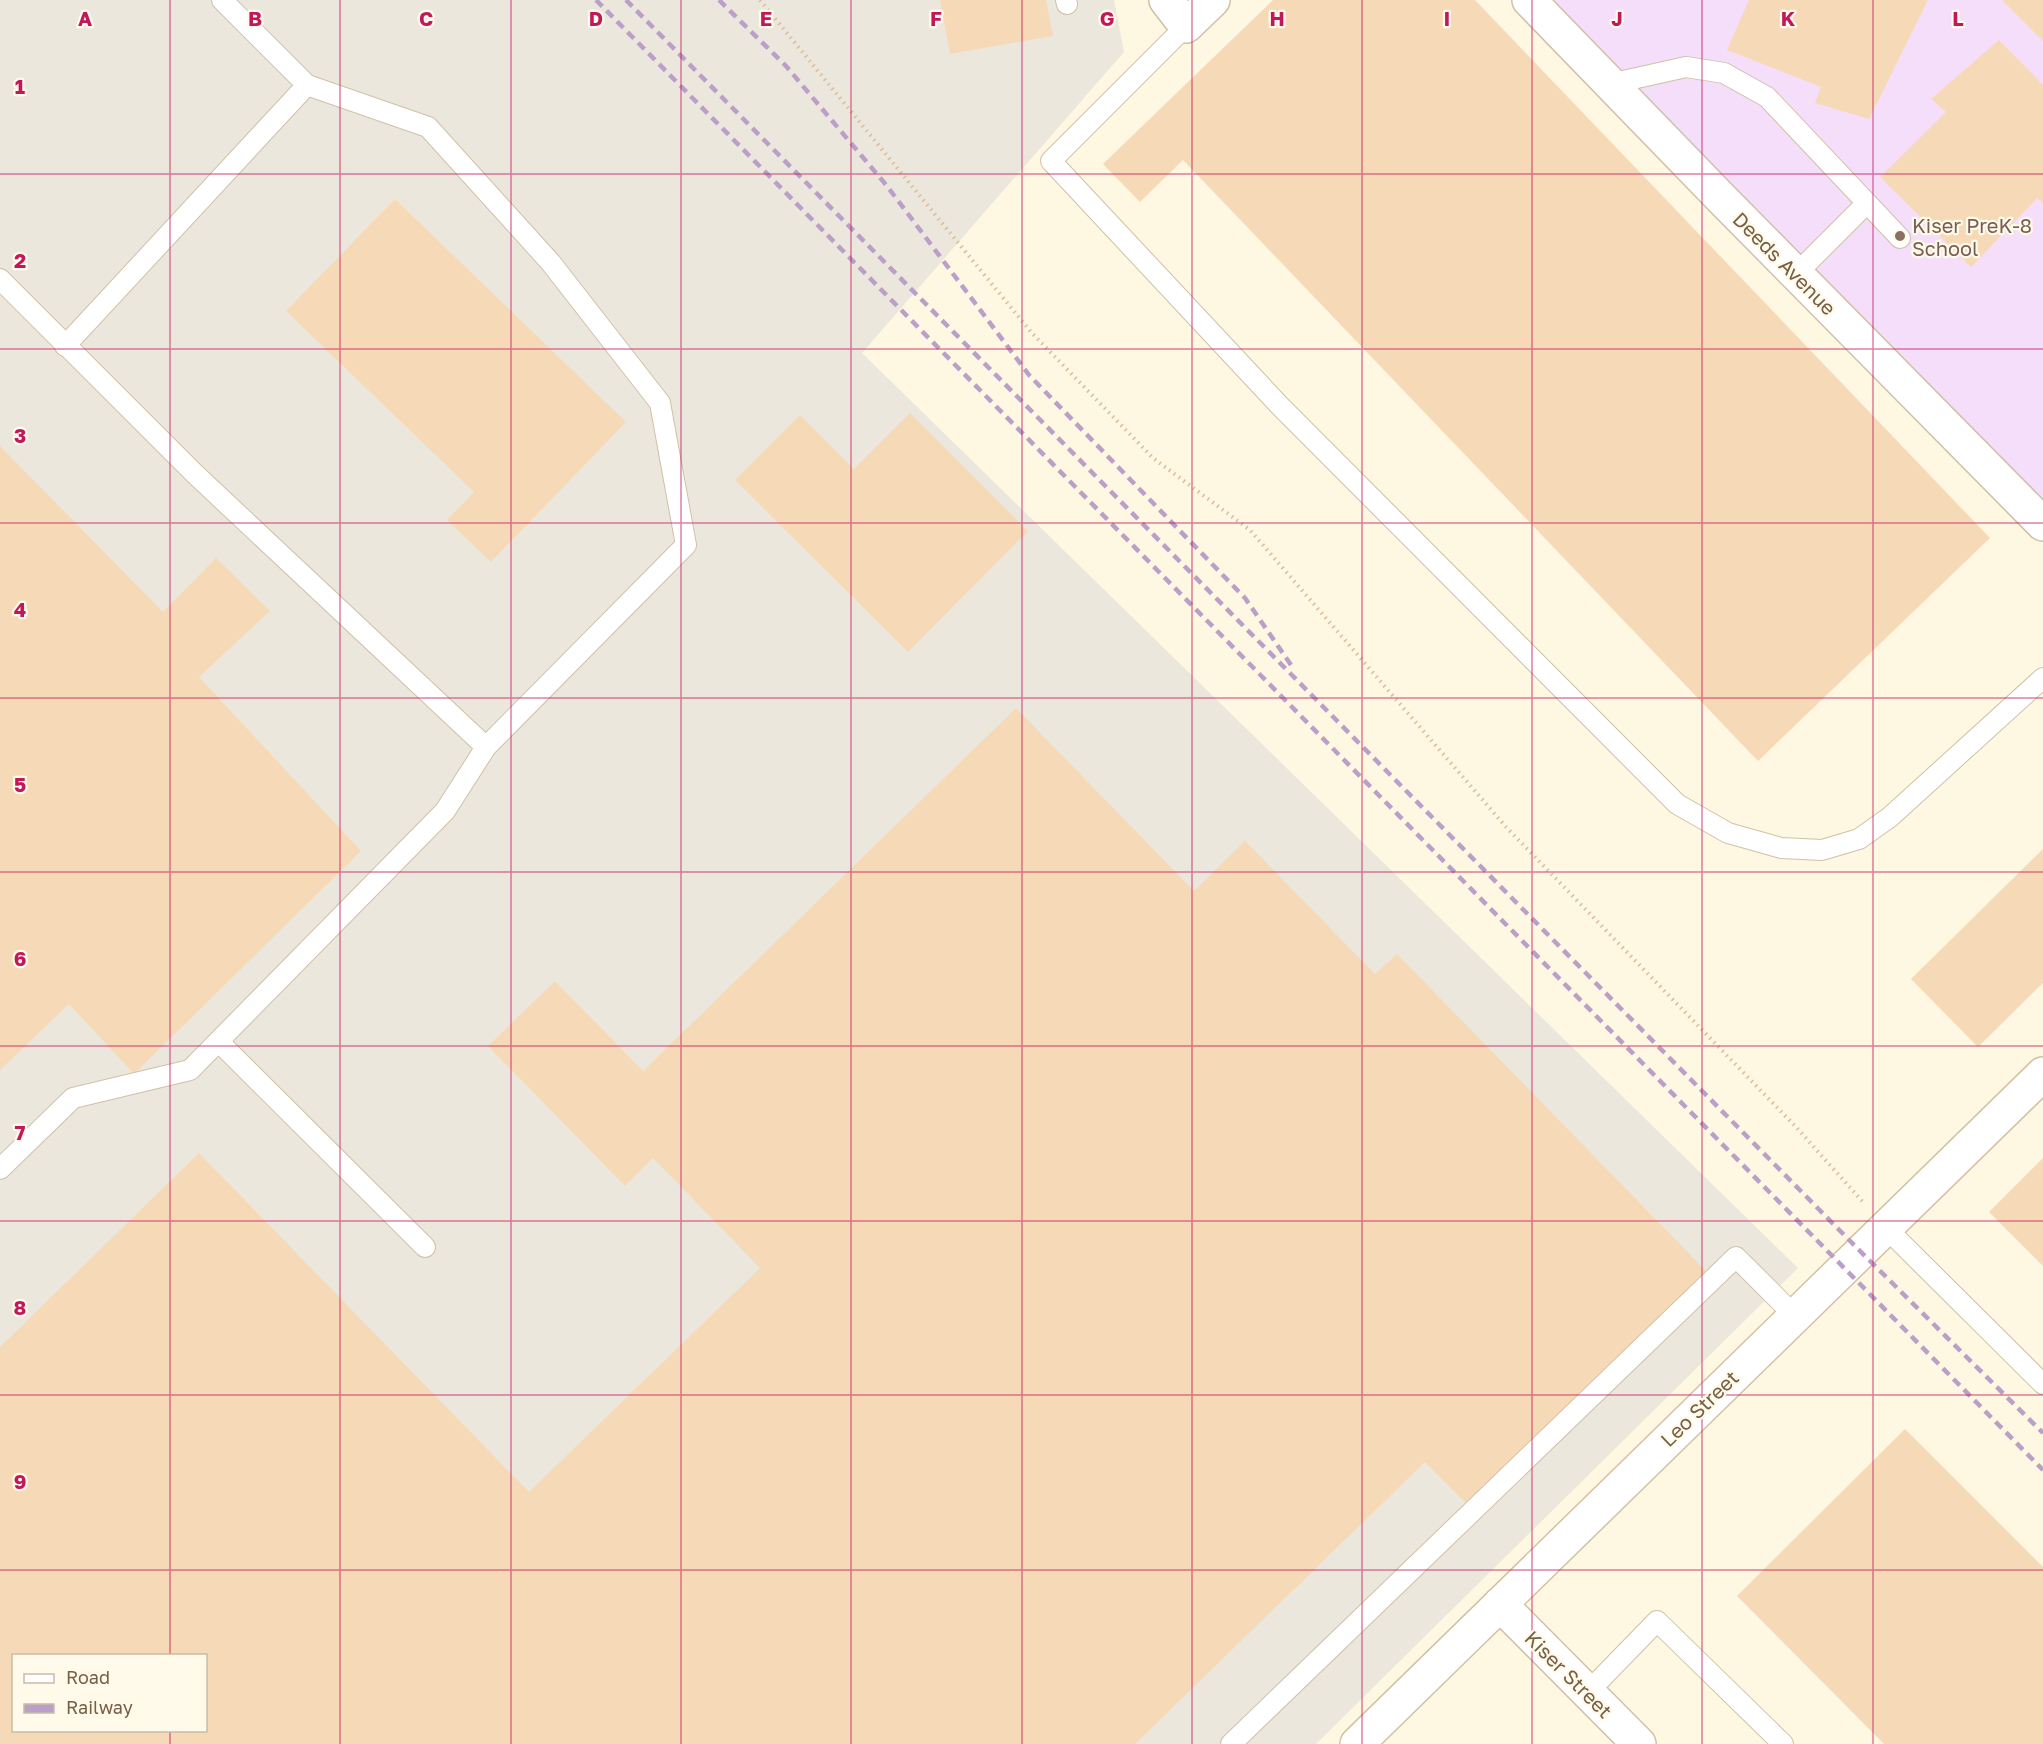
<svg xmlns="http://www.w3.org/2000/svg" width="2043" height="1744" font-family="'Golos Text',sans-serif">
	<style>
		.industrial { fill: #ece7dd; fill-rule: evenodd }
		.education { fill: #f4defa }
		.building { fill: #f6dab7; fill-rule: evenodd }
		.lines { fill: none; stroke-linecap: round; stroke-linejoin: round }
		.lane-casing { stroke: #d0c0a7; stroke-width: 22 }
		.street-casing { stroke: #d0c0a7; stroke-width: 36 }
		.secondary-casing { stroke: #d4c1a4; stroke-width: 36 }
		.path { stroke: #dabd9a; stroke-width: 4; stroke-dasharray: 1.5 4.5; stroke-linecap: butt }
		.lane { stroke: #fff; stroke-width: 20 }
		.street { stroke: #fff; stroke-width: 33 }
		.secondary { stroke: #fff; stroke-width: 33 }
		.rail { stroke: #bc9fc8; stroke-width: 4.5; stroke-dasharray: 9 6; stroke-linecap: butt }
		.grid { fill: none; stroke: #c2185b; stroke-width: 1.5; stroke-opacity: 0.55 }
		.education-dot { fill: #8d6e63; stroke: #fffae9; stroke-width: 2 }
		.labels { text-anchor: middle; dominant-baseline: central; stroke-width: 4.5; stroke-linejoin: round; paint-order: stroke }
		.education-label { font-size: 20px; fill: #785e54; stroke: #fffae9; text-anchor: start }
		.street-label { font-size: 20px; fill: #775f46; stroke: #fffae9 }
		.grid-label { font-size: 20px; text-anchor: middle; font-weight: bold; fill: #c2185b; stroke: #fffae9; stroke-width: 4.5; stroke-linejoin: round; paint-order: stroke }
	</style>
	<rect width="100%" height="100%" fill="#fef7e1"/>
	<!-- industrial -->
	<path class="industrial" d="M0,0H1114L1124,52L862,353L1798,1268L1316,1744H0ZM14,1656H206V1730H14Z"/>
	<!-- education -->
	<polygon class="education" points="1529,0 2043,0 2043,524"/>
	<!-- building -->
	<g class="building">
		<polygon points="940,0 1046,0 1053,36 950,54"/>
		<polygon points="1273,0 1475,0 1990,538 1758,761 1183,160 1140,202 1103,164"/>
		<polygon points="1749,0 1928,0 1869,119 1815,103 1821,87 1727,50"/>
		<polygon points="2002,0 2043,0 2043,41"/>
		<polygon points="1999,40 2043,85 2043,203 2037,198 1971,267 1880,177 1946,112 1931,99"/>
		<polygon points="395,199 626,422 491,562 447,520 474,492 286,311"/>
		<polygon points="910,413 1028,531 908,652 735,480 800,415 854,469"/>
		<polygon points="0,446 163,612 216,558 270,611 199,677 361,851 134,1074 69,1004 0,1070"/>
		<path d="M1016,708L1194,891L1245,841L1375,974L1397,954L1706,1271L1467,1504L1425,1462L1135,1744H0V1347L199,1153L529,1492L760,1268L653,1158L625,1186L488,1046L555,981L643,1071ZM14,1656H206V1730H14Z"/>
		<polygon points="2043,849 2043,983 1978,1047 1911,979"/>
		<polygon points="2043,1158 2043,1266 1989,1212"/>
		<polygon points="1905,1429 2043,1567 2043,1744 1884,1744 1737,1596"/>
	</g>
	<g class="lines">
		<defs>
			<g id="lane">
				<polyline points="1066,0 1067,4"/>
				<polyline points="1186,26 1051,161 1280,406 1677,804 1728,833 1781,848 1822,850 1859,839 1890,817 2043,678"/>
				<polyline points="1610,84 1686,67 1724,73 1767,97 1900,238"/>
				<polyline points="307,85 428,127 551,263 660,403 686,545 486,747"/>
				<polyline points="1796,274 1867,203"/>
				<polyline points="0,279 196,475 486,747 445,811 190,1070 73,1098 0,1169"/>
				<polyline points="65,346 307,85 222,0"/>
				<polyline points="219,1042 425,1247"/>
				<polyline points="1886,1228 2043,1384"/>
				<polyline points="1588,1692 1657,1621 1783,1744"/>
				<polyline points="1231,1744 1736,1257 1794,1315"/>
			</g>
			<g id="street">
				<polyline points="1166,0 1186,26 1213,0"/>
				<polyline points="1529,0 1720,197 2043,524"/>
				<polyline points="1500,1604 1639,1744"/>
			</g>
			<polyline id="secondary" points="1357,1744 2043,1074"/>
		</defs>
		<!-- lane casing -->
		<use href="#lane" class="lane-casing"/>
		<!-- street casing -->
		<use href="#street" class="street-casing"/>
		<!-- secondary casing -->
		<use href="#secondary" class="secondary-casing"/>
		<!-- path -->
		<polyline class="path" points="760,0 1031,332 1153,458 1250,530 1506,827 1796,1127 1863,1202"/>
		<!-- lane -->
		<use href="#lane" class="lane"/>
		<!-- street -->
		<use href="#street" class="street"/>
		<!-- secondary -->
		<use href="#secondary" class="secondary"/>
		<!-- rail -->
		<g class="rail">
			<polyline points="596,0 2043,1470"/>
			<polyline points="626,0 1860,1251 2043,1433"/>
			<polyline points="719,0 786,66 887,186 1029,375 1245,598 1291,665"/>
		</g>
	</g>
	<!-- grid -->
	<path class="grid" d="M170,0V1656M340,0V1744M511,0V1744M681,0V1744M851,0V1744M1022,0V1744M1192,0V1744M1362,0V1744M1532,0V1744M1702,0V1744M1873,0V1744M0,174H2043M0,349H2043M0,523H2043M0,698H2043M0,872H2043M0,1046H2043M0,1221H2043M0,1395H2043M0,1570H2043M170,1730V1744"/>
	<!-- markers -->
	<circle class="education-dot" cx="1900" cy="236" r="6"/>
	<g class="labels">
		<!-- education labels -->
		<g class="education-label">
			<text x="1912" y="225">Kiser PreK-8<tspan x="1912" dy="23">School</tspan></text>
		</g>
		<!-- street labels -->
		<g class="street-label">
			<text transform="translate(1785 263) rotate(45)">Deeds Avenue</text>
			<text transform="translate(1699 1408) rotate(-44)">Leo Street</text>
			<text transform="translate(1569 1674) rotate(45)">Kiser Street</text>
		</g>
	</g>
	<g class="grid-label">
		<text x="85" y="26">A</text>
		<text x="255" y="26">B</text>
		<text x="426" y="26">C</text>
		<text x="596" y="26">D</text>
		<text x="766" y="26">E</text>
		<text x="936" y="26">F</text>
		<text x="1107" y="26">G</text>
		<text x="1277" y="26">H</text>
		<text x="1447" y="26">I</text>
		<text x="1617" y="26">J</text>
		<text x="1788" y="26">K</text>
		<text x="1958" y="26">L</text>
		<text x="20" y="94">1</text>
		<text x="20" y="268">2</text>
		<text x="20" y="443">3</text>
		<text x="20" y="617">4</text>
		<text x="20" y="792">5</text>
		<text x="20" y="966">6</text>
		<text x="20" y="1140">7</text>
		<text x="20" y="1315">8</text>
		<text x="20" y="1489">9</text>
	</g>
	<!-- legend -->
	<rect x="12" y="1654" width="195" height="78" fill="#fffae9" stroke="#c9bca8" stroke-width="1.5"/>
	<rect x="24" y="1674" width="30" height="9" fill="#ffffff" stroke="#c9bca8" stroke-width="1.5"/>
	<text x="66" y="1684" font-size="18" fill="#775f46">Road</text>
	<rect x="24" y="1704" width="30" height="9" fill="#bc9fc8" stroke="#c9bca8" stroke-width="1.5"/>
	<text x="66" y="1714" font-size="18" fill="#775f46">Railway</text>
</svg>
